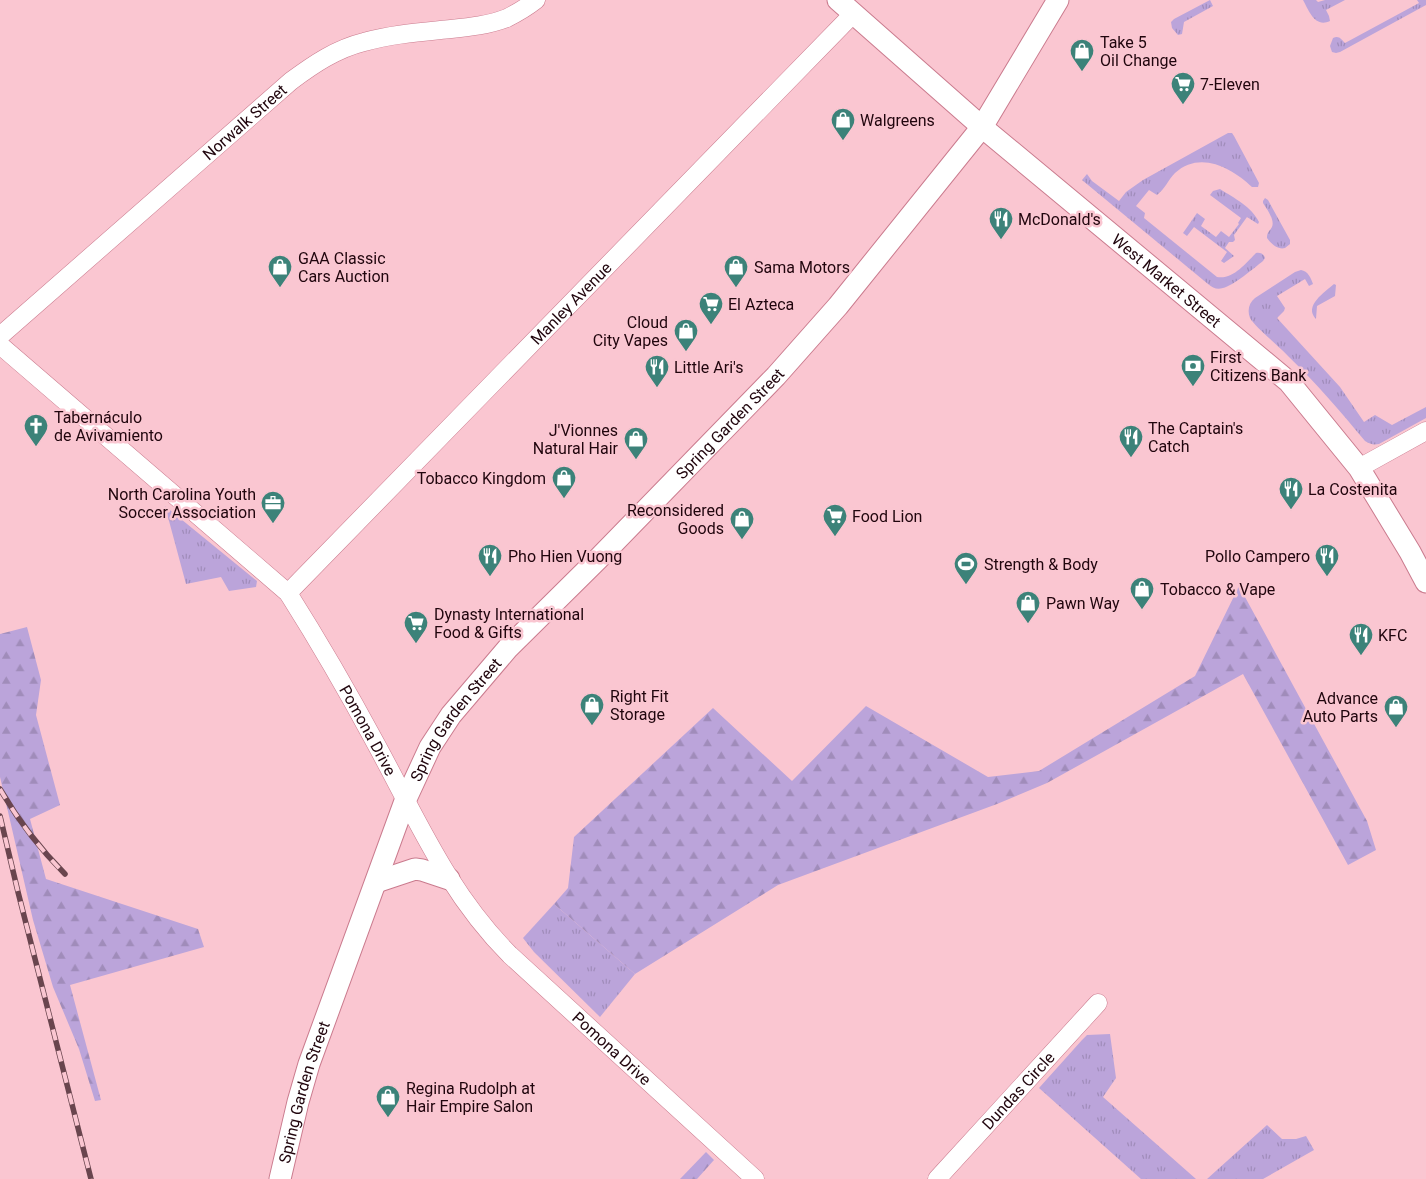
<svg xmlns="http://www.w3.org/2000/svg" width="1426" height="1179" font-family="Roboto,sans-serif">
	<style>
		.grass { fill: url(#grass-tufts) }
		.forest { fill: url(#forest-firs) }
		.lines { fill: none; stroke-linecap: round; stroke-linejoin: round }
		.minor-casing { stroke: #ca7b8e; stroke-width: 19 }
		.major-casing { stroke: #ca7b8e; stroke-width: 23 }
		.minor { stroke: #fff; stroke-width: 18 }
		.major { stroke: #fff; stroke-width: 21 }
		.rail-casing { stroke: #69454e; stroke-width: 5.5 }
		.rail { stroke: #fac6d1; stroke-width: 4; stroke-dasharray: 11; stroke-linecap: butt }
		.labels { text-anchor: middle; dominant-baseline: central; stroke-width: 5; stroke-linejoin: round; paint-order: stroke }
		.poi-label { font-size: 16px; fill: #20050d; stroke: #fac6d1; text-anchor: start }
		.street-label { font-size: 16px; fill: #20050d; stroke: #fac6d1 }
	</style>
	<defs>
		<pattern id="grass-tufts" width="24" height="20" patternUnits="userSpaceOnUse" patternTransform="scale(1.25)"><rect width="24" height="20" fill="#bba4da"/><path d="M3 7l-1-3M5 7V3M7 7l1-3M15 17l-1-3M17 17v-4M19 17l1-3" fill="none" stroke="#a08cba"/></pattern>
		<pattern id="forest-firs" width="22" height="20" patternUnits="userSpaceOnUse" patternTransform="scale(1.25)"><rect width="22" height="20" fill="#bba4da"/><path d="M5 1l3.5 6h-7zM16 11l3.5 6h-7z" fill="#a08cba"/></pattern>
	</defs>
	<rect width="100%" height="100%" fill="#fac6d1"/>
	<!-- grass -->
	<g class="grass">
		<polygon points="1210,0 1213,6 1184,22 1182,34 1178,35 1172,28 1171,22 1174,19"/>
		<path d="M1303,0H1316L1318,2L1325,0H1345L1326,10L1329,16L1330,21C1315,28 1309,11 1303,0Z"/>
		<path d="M1417,0H1426V5L1340,52L1336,53L1332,52L1330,46L1333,38C1339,35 1341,39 1345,43L1419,3Z"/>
		<path d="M1228,133H1232L1234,136L1259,183L1258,187H1252C1232,168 1200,150 1175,173C1168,180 1165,189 1157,195L1149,190L1136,206L1145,213L1144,218L1217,277C1233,280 1246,263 1256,253C1260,252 1264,254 1265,258L1263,261C1254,268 1233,286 1223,288C1217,290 1213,288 1208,284L1082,180L1087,174L1092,181L1119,201L1126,192L1143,180Z"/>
		<path d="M1220,189C1234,198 1252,207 1259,222L1258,224L1247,217L1234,235L1235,240L1233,242H1229L1225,248L1234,256L1224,263L1221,261L1227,252L1194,227L1187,236L1183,233L1197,213L1205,219L1201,226L1216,237L1221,231L1229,237L1239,224L1238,223L1241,218L1210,195L1213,191Z"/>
		<path d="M1265,198L1268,200L1290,240V244L1285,248C1278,250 1271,244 1267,238C1267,232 1269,232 1272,227C1275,220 1267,209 1263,203V201Z"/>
		<path d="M1301,270C1308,271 1311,278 1313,284L1309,286L1305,279L1277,296L1285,308L1284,311L1277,318L1340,387L1364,422L1375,415L1392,425L1426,407V418L1379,444C1373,445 1370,444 1365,441C1341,412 1316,383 1288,356C1281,348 1254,326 1250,318C1247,310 1249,303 1255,298L1295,272Z"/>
		<path d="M1334,284L1336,285L1335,296L1317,306L1316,319C1303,306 1325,292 1334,284Z"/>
		<polygon points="165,506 257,581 256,587 229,591 221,577 186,584"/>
		<polygon points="554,904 635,974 600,1017 534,952 523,938"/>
		<polygon points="1110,1034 1116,1078 1103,1097 1196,1179 1141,1179 1039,1088 1082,1040 1087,1035"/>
		<polygon points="1267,1125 1282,1139 1296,1139 1306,1136 1314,1150 1263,1179 1207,1179"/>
	</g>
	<!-- forest -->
	<g class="forest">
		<polygon points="1239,586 1367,821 1376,850 1348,865 1243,674 1047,783 997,804 778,885 635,974 554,904 568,888 574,837 713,708 792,781 866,706 988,777 1039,771 1195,676"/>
		<polygon points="27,627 41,680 36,715 60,805 30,819 46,879 198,929 204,947 70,985 101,1100 95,1101 79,1049 53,987 33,920 0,777 0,634"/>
		<polygon points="706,1152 714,1160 697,1179 680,1179"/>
	</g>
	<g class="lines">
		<defs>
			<g id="minor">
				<path id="s1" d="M0,336L291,81C314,64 336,49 364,42C393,34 422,32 451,29C470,27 489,25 507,18C517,13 527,7 536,0"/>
				<path id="s2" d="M0,345L288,593C319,642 348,692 376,744C417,819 448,893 510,955L755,1179"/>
				<polyline points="1359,468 1426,431"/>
				<path id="s3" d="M288,593L853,14"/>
				<path id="s4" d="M937,1179L1098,1003"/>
			</g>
			<g id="major">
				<path id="s5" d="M838,0L982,127L1289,382L1359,468L1410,552L1426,582"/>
				<polyline points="376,882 415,869 422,870 449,879"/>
				<path id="s6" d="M280,1179L298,1102L309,1064L405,801L430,747L451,715L508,648L598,559L776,376L838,306L982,127L1058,0"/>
			</g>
		</defs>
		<!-- minor casing -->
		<use href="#minor" class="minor-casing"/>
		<!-- major casing -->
		<use href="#major" class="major-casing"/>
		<!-- minor -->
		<use href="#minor" class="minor"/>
		<!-- major -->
		<use href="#major" class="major"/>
		<defs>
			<g id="rail">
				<path d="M0,789C18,820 39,848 65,874"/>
				<polyline points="0,816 18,892 91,1179"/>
			</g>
		</defs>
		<!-- rail casing -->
		<use href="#rail" class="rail-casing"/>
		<!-- rail -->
		<use href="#rail" class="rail"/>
	</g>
	<!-- icons -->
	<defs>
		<symbol id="shop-pin" viewBox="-11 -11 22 30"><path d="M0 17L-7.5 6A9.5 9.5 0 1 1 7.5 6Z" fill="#3c8279" stroke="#fac6d1"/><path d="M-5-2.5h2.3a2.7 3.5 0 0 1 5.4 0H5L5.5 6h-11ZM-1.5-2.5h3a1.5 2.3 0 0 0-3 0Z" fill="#fff"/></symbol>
		<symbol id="supermarket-pin" viewBox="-11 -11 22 30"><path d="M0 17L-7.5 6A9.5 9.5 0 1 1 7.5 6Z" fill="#3c8279" stroke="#fac6d1"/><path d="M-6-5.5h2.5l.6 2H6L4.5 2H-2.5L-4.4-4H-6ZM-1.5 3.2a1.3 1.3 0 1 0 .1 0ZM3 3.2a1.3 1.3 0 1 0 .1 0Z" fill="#fff"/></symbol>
		<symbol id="restaurant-pin" viewBox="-11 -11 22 30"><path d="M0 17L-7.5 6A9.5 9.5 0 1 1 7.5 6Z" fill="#3c8279" stroke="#fac6d1"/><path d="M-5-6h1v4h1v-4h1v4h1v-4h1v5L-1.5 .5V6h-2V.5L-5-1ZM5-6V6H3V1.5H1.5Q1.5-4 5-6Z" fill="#fff"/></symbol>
		<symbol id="bank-pin" viewBox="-11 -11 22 30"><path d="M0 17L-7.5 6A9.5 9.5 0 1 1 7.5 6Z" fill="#3c8279" stroke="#fac6d1"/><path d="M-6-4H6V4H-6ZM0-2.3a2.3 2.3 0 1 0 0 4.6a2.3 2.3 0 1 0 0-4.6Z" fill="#fff"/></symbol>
		<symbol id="church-pin" viewBox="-11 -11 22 30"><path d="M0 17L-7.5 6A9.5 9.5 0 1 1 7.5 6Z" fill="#3c8279" stroke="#fac6d1"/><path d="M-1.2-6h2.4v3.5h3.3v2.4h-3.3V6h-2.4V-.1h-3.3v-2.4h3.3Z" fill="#fff"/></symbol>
		<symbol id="office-pin" viewBox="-11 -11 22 30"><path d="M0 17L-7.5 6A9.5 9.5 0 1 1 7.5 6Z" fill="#3c8279" stroke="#fac6d1"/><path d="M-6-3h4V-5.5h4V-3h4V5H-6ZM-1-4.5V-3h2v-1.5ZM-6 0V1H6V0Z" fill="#fff"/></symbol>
		<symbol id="stadium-pin" viewBox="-11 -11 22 30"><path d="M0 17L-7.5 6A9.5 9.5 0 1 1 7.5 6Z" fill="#3c8279" stroke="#fac6d1"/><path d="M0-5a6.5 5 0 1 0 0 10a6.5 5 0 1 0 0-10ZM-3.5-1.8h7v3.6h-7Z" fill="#fff"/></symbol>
	</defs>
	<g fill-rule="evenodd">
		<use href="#shop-pin" x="1068" y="37" width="28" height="38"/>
		<use href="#supermarket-pin" x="1169" y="70" width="28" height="38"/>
		<use href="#shop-pin" x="829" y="106" width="28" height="38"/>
		<use href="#restaurant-pin" x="987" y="205" width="28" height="38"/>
		<use href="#shop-pin" x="266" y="253" width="28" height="38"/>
		<use href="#shop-pin" x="722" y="253" width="28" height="38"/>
		<use href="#supermarket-pin" x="697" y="290" width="28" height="38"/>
		<use href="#shop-pin" x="672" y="317" width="28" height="38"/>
		<use href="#bank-pin" x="1179" y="352" width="28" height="38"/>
		<use href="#restaurant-pin" x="643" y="353" width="28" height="38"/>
		<use href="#church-pin" x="22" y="412" width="28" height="38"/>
		<use href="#restaurant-pin" x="1117" y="423" width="28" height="38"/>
		<use href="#shop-pin" x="622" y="425" width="28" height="38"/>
		<use href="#shop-pin" x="550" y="464" width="28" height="38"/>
		<use href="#restaurant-pin" x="1277" y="475" width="28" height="38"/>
		<use href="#office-pin" x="259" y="489" width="28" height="38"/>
		<use href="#supermarket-pin" x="821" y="502" width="28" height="38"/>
		<use href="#shop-pin" x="728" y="505" width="28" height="38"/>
		<use href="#restaurant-pin" x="476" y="542" width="28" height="38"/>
		<use href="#restaurant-pin" x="1313" y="542" width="28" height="38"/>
		<use href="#stadium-pin" x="952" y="550" width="28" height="38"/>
		<use href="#shop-pin" x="1128" y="575" width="28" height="38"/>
		<use href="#shop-pin" x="1014" y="589" width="28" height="38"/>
		<use href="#supermarket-pin" x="402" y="609" width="28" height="38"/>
		<use href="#restaurant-pin" x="1347" y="621" width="28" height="38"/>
		<use href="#shop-pin" x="578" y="691" width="28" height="38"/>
		<use href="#shop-pin" x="1382" y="693" width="28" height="38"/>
		<use href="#shop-pin" x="374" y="1083" width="28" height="38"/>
	</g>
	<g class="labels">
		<!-- poi labels -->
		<g class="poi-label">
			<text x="1100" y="42">Take 5<tspan x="1100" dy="18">Oil Change</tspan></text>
			<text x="1200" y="84">7-Eleven</text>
			<text x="860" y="120">Walgreens</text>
			<text x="1018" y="219">McDonald's</text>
			<text x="298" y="258">GAA Classic<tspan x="298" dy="18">Cars Auction</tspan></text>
			<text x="754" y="267">Sama Motors</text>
			<text x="728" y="304">El Azteca</text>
			<text x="668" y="322" text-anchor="end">Cloud<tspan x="668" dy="18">City Vapes</tspan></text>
			<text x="1210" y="357">First<tspan x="1210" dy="18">Citizens Bank</tspan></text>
			<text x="674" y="367">Little Ari's</text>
			<text x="54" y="417">Tabernáculo<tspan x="54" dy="18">de Avivamiento</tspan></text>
			<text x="1148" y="428">The Captain's<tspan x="1148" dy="18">Catch</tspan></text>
			<text x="618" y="430" text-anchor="end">J'Vionnes<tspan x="618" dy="18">Natural Hair</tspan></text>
			<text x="546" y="478" text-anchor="end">Tobacco Kingdom</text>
			<text x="1308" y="489">La Costenita</text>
			<text x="256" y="494" text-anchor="end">North Carolina Youth<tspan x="256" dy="18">Soccer Association</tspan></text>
			<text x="724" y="510" text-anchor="end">Reconsidered<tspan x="724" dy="18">Goods</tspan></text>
			<text x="852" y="516">Food Lion</text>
			<text x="508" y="556">Pho Hien Vuong</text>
			<text x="1310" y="556" text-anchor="end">Pollo Campero</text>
			<text x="984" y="564">Strength &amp; Body</text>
			<text x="1160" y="589">Tobacco &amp; Vape</text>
			<text x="1046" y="603">Pawn Way</text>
			<text x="434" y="614">Dynasty International<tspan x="434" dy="18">Food &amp; Gifts</tspan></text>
			<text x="1378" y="635">KFC</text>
			<text x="610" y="696">Right Fit<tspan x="610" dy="18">Storage</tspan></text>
			<text x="1378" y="698" text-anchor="end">Advance<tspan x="1378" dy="18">Auto Parts</tspan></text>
			<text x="406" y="1088">Regina Rudolph at<tspan x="406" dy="18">Hair Empire Salon</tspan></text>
		</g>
		<!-- street labels -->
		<g class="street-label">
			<text stroke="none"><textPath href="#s1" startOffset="325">Norwalk Street</textPath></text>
			<text stroke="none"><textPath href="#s5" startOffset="432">West Market Street</textPath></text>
			<text stroke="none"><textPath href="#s3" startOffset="405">Manley Avenue</textPath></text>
			<text stroke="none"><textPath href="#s6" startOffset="900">Spring Garden Street</textPath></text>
			<text stroke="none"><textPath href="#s6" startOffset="495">Spring Garden Street</textPath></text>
			<text stroke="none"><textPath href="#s2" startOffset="539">Pomona Drive</textPath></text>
			<text stroke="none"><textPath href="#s2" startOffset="944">Pomona Drive</textPath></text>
			<text stroke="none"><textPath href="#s4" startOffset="120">Dundas Circle</textPath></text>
			<text stroke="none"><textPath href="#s6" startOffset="90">Spring Garden Street</textPath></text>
		</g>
	</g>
</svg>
